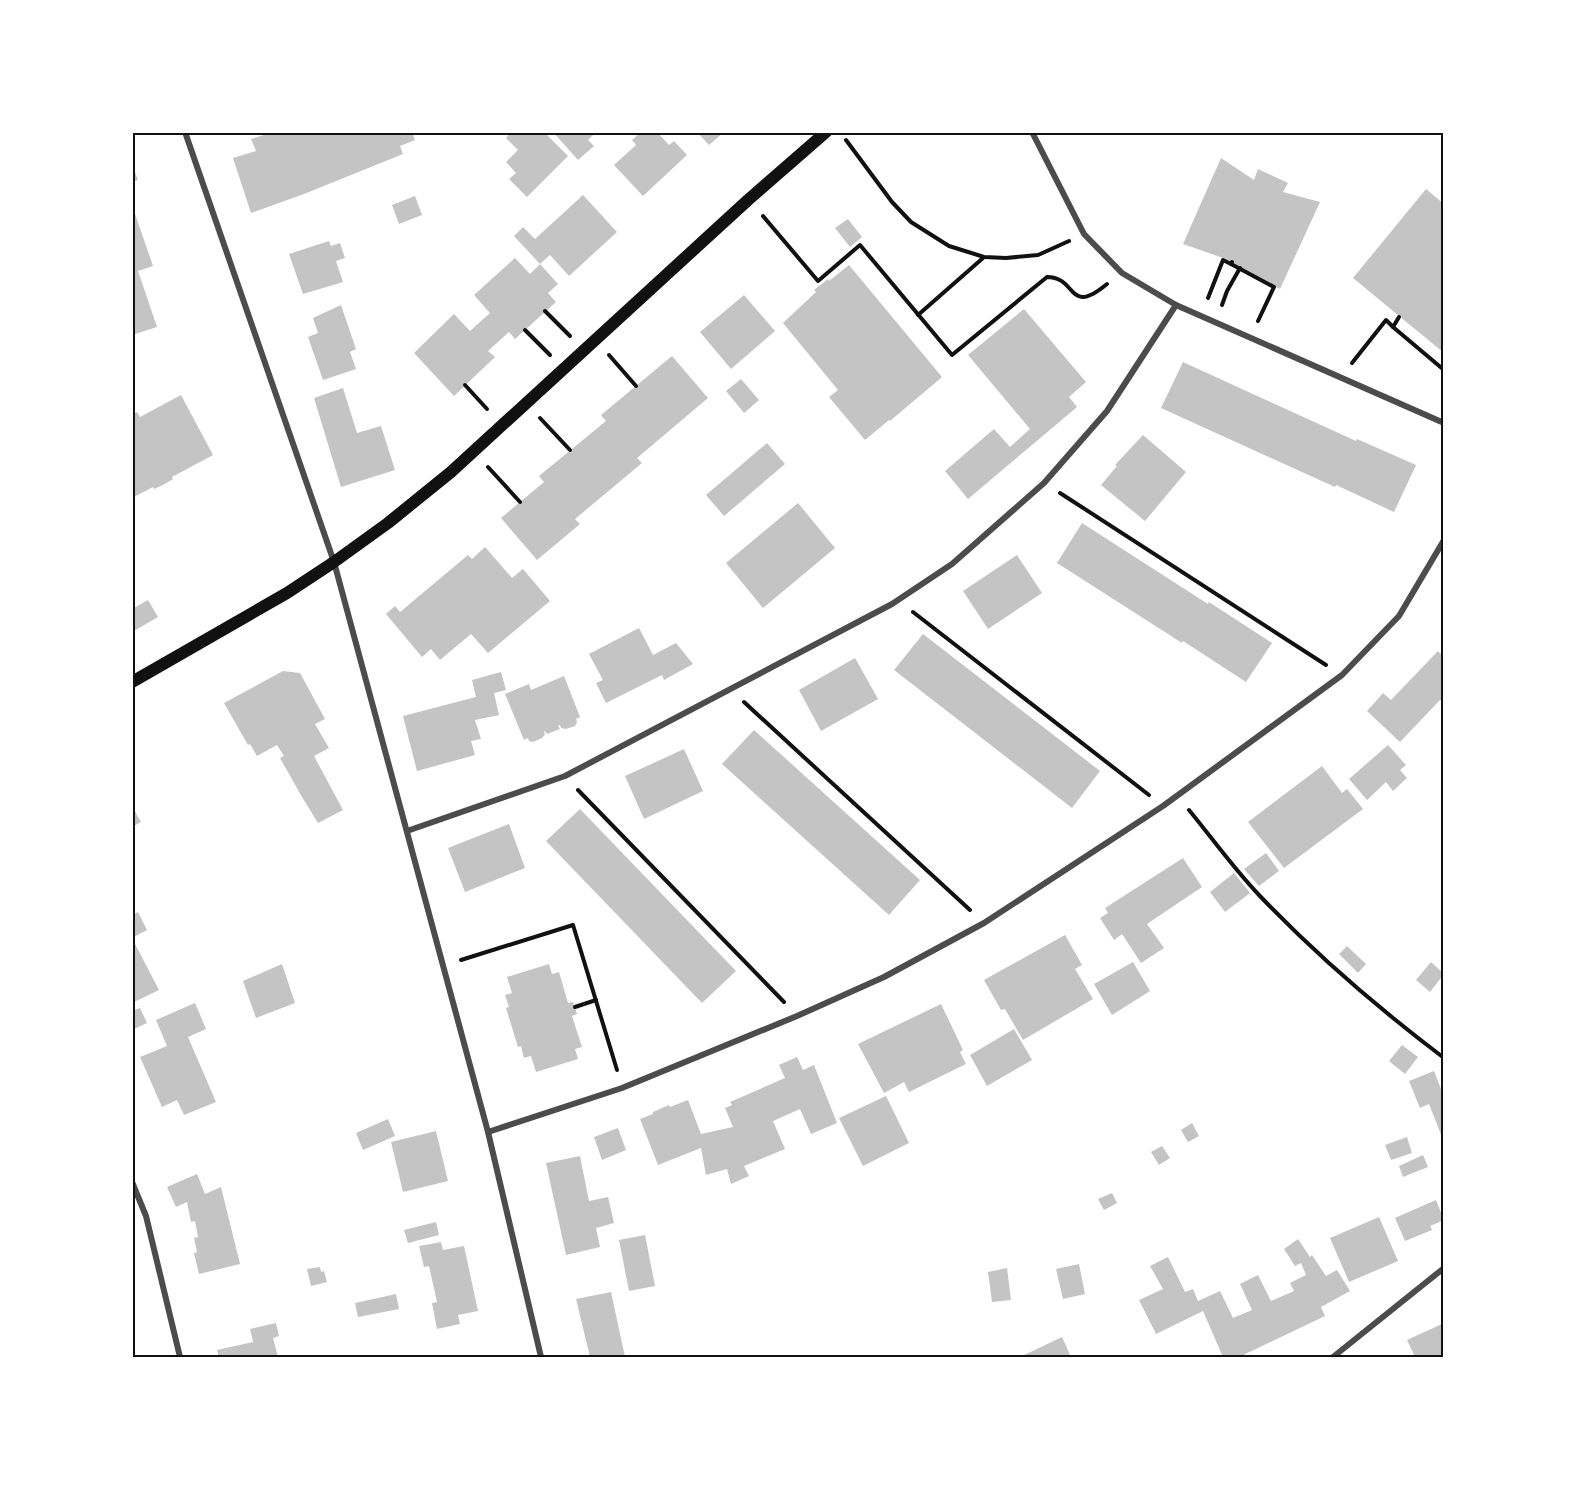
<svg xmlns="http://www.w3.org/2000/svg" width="1576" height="1489" font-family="'DejaVu Sans',sans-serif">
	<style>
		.building { fill: #c4c4c4 }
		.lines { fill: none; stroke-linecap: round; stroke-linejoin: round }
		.path { stroke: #111; stroke-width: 4 }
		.minor { stroke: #4c4c4c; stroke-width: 6 }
		.secondary { stroke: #111; stroke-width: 12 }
		.neatline { fill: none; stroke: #111; stroke-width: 2 }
	</style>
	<rect width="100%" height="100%" fill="#fff"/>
	<!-- building -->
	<g class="building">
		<polygon points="274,132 412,132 415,140 400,146 403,154 304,194 251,213 233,158 256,151 251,139"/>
		<polygon points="511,132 544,132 568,156 527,197 509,179 516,173 506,162 518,150 506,138"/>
		<polygon points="553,132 596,132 588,140 594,146 578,160"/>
		<polygon points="641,132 647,132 648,134 651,132 657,132 669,145 674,141 687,155 643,196 614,165 636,145 632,140"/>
		<polygon points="697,132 724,132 709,145"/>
		<polygon points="1221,158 1254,180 1258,169 1288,183 1283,192 1320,202 1280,289 1226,259 1183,244"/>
		<polygon points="132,163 138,180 132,182"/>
		<polygon points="1426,189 1444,204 1444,353 1353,278"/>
		<polygon points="583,195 617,232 569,276 550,255 540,264 514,236 523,227 535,239"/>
		<polygon points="415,196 422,215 399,224 392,205"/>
		<polygon points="134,211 153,266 138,271 157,327 132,335 132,212"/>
		<polygon points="848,219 862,237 850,247 835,228"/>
		<polygon points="329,241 331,246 340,243 345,258 336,261 343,282 303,294 289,254"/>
		<polygon points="515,258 530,274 540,264 558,284 548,293 556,302 515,339 509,332 488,351 495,357 454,396 414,353 454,314 470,331 490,313 474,295"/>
		<polygon points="849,265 942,377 890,421 889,420 865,440 829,397 838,390 783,323 816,292 814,290 828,279 829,281"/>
		<polygon points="744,295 775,331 731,369 700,332"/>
		<polygon points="341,305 356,349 350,352 356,369 323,380 308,337 318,333 313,318"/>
		<polygon points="1024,309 1086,382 1069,397 1077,407 968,499 945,471 994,429 1010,447 1030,429 968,355"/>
		<polygon points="672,356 708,398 637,458 642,463 575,519 580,524 537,560 501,518 544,482 539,476 606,421 601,415"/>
		<polygon points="1183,362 1356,441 1357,439 1416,465 1394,512 1336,485 1335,487 1161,408"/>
		<polygon points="741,379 759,400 744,413 726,391"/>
		<polygon points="343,388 357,433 381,426 395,470 341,487 314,398"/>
		<polygon points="181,395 213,455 172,477 173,479 163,485 154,489 153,487 132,498 132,415 137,412 140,417"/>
		<polygon points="1143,435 1186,472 1145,521 1101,485 1117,466 1115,465"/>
		<polygon points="767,443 785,464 724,516 706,495"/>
		<polygon points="798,503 835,548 763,608 726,563"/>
		<polygon points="1082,523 1208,604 1209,602 1272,643 1246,682 1183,641 1182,643 1057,563"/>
		<polygon points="485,547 512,578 523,569 550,601 488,653 471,634 440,660 431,649 422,657 386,614 395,606 400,612 468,555 472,559"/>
		<polygon points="1017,555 1042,593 988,629 963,591"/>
		<polygon points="148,600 158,617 134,631 132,628 132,609"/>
		<polygon points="639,628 653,655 676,643 693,664 664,680 662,675 606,703 596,683 603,680 589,654"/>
		<polygon points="923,634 1100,771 1072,808 894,670"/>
		<polygon points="1438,651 1444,657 1444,704 1440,700 1400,742 1367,711 1383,693 1391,700"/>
		<polygon points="855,658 878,699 821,731 799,690"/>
		<polygon points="283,671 300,673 325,719 315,724 329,748 314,756 343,810 318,823 302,797 280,758 284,756 277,745 257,756 250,744 248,745 224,703"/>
		<polygon points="501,672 506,690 494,693 499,715 475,720 481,739 471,741 475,755 417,771 403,716 476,697 472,680"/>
		<polygon points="564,676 580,717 576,719 577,722 575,726 566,729 561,728 560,725 558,726 560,729 547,734 545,731 544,732 545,734 542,738 533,742 529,741 528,738 524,740 505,694 529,684 531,690"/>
		<polygon points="754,730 920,880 889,915 722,764"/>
		<polygon points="1388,745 1406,765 1400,770 1407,778 1393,791 1386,782 1367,800 1349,779"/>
		<polygon points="684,749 703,791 644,819 625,776"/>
		<polygon points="1322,766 1342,793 1347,789 1363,809 1284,868 1248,822"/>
		<polygon points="132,806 141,822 132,827"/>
		<polygon points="580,809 736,971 702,1003 546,841"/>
		<polygon points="509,824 525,868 465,892 448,848"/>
		<polygon points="1266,853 1279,871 1259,886 1244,869"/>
		<polygon points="1183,858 1202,887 1147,924 1164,948 1141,963 1122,934 1114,940 1100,918 1108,913 1105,908"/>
		<polygon points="1234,873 1250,893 1225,912 1210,892"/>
		<polygon points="138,912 147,930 132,938 159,990 132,1003 132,915"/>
		<polygon points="1065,935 1082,965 1075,969 1093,999 1023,1040 1005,1009 1001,1010 984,980"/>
		<polygon points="1347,946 1366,964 1358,973 1339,954"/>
		<polygon points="1133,962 1150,991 1112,1015 1094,984"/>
		<polygon points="1431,962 1444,974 1430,992 1416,980"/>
		<polygon points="282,964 295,1003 256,1018 243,981"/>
		<polygon points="549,964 552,974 559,972 568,1003 573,1002 577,1014 572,1016 582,1047 575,1049 578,1059 536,1072 531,1056 524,1058 521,1046 518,1047 506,1008 509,1007 505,995 512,993 507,977"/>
		<polygon points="195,1003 206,1029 188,1037 216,1102 184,1115 177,1100 162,1107 140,1057 167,1046 156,1020"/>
		<polygon points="941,1004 963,1050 960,1052 966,1064 909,1092 904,1082 884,1093 858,1044"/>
		<polygon points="140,1008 147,1023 132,1030 132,1011"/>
		<polygon points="1014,1029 1032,1060 987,1086 970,1055"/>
		<polygon points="1402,1045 1418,1057 1405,1074 1389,1061"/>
		<polygon points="797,1057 803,1070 814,1065 837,1123 811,1134 800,1109 773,1121 785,1149 744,1166 749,1176 731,1184 727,1169 706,1175 701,1148 658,1165 640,1119 653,1114 653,1112 669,1105 670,1107 688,1100 701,1134 733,1127 725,1108 732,1105 730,1102 785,1078 779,1065"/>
		<polygon points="1434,1071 1444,1097 1444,1142 1429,1104 1420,1108 1409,1081"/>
		<polygon points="886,1096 909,1143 863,1166 839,1118"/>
		<polygon points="388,1119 395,1136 363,1150 356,1133"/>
		<polygon points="1192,1123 1199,1136 1188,1142 1181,1130"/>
		<polygon points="618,1128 626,1150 602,1160 594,1137"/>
		<polygon points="436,1131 448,1181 403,1192 391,1142"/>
		<polygon points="1407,1137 1412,1153 1391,1160 1385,1145"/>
		<polygon points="1162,1146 1170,1158 1159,1165 1151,1152"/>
		<polygon points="1423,1155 1428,1167 1403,1177 1399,1166"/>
		<polygon points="580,1156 589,1201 608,1197 614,1223 596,1228 600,1247 566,1255 546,1163"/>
		<polygon points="197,1174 205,1194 221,1187 240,1264 199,1274 194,1253 197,1252 194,1238 198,1237 195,1221 191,1222 187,1202 176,1207 167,1187"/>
		<polygon points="1112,1193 1117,1203 1104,1210 1098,1199"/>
		<polygon points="1436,1200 1444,1220 1430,1226 1432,1230 1405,1241 1395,1218"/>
		<polygon points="1379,1217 1398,1261 1349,1282 1330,1238"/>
		<polygon points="436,1222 439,1235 408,1243 404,1230"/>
		<polygon points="645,1235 655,1286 629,1291 619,1240"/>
		<polygon points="1298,1239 1310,1257 1312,1255 1326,1276 1337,1270 1350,1291 1321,1307 1325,1316 1239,1357 1223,1357 1203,1311 1156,1334 1139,1300 1163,1289 1150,1266 1168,1257 1185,1292 1193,1289 1198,1301 1220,1291 1233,1318 1252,1310 1240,1284 1258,1275 1271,1301 1294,1291 1290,1283 1306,1275 1301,1263 1295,1266 1284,1249"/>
		<polygon points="441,1242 443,1250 464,1246 478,1311 458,1315 460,1324 437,1329 432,1303 437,1302 429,1266 424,1267 419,1246"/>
		<polygon points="1079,1264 1085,1294 1063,1299 1056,1269"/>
		<polygon points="320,1267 321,1272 324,1271 327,1282 311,1286 307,1269"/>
		<polygon points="1007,1268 1011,1300 992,1302 988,1272"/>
		<polygon points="611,1292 625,1357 590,1357 576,1299"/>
		<polygon points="396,1294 399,1309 358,1317 355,1303"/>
		<polygon points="276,1323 279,1336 273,1338 278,1357 219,1357 217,1350 253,1342 250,1329"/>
		<polygon points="1444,1323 1444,1357 1415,1357 1407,1340"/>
		<polygon points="1062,1337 1071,1357 1020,1357"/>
	</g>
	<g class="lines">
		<!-- path -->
		<g class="path">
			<polyline points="846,140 892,202 911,222 949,246 984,257 1006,258 1038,255 1069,241"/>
			<path d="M763,216L818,281L860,245L952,355L1047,277C1078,277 1067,317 1107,284"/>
			<polyline points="1232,262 1231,264 1274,287 1258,321"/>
			<polyline points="1208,298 1223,260 1231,264"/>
			<polyline points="1222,305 1227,291 1240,268"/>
			<polyline points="545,311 570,336"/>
			<polyline points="918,315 983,258"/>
			<polyline points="1393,327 1444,370"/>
			<polyline points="525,330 550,355"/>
			<polyline points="609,355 636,386"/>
			<polyline points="1352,363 1386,320 1393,327 1399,317"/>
			<polyline points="465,385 487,409"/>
			<polyline points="540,418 570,450"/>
			<polyline points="488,467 520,502"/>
			<polyline points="1060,493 1326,665"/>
			<polyline points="913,612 1149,795"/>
			<polyline points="744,702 970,910"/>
			<polyline points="578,790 784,1002"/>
			<path d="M1189,810C1212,838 1234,869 1259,895C1316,955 1378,1008 1444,1058"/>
			<polyline points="461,960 573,925 617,1070"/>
			<polyline points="575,1007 596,1000"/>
		</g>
		<!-- minor -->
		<g class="minor">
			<polyline points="185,132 334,562 488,1132 541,1357"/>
			<polyline points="1032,132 1084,234 1122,273 1176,305 1444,423"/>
			<polyline points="407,831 565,776 892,604 952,564 1044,483 1107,411 1176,305"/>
			<polyline points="488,1132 622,1088 797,1016 884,977 984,923 1163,806 1342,675 1399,616 1444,540"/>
			<polyline points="132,1182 146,1216 180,1357"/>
			<polyline points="1333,1357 1444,1268"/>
		</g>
		<!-- secondary -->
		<polyline class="secondary" points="132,682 287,593 334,562 388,523 451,472 748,200 826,132"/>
	</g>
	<!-- border -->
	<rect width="1576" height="1489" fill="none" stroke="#ffffff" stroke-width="267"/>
	<rect x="134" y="134" width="1308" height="1222" class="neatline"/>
</svg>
